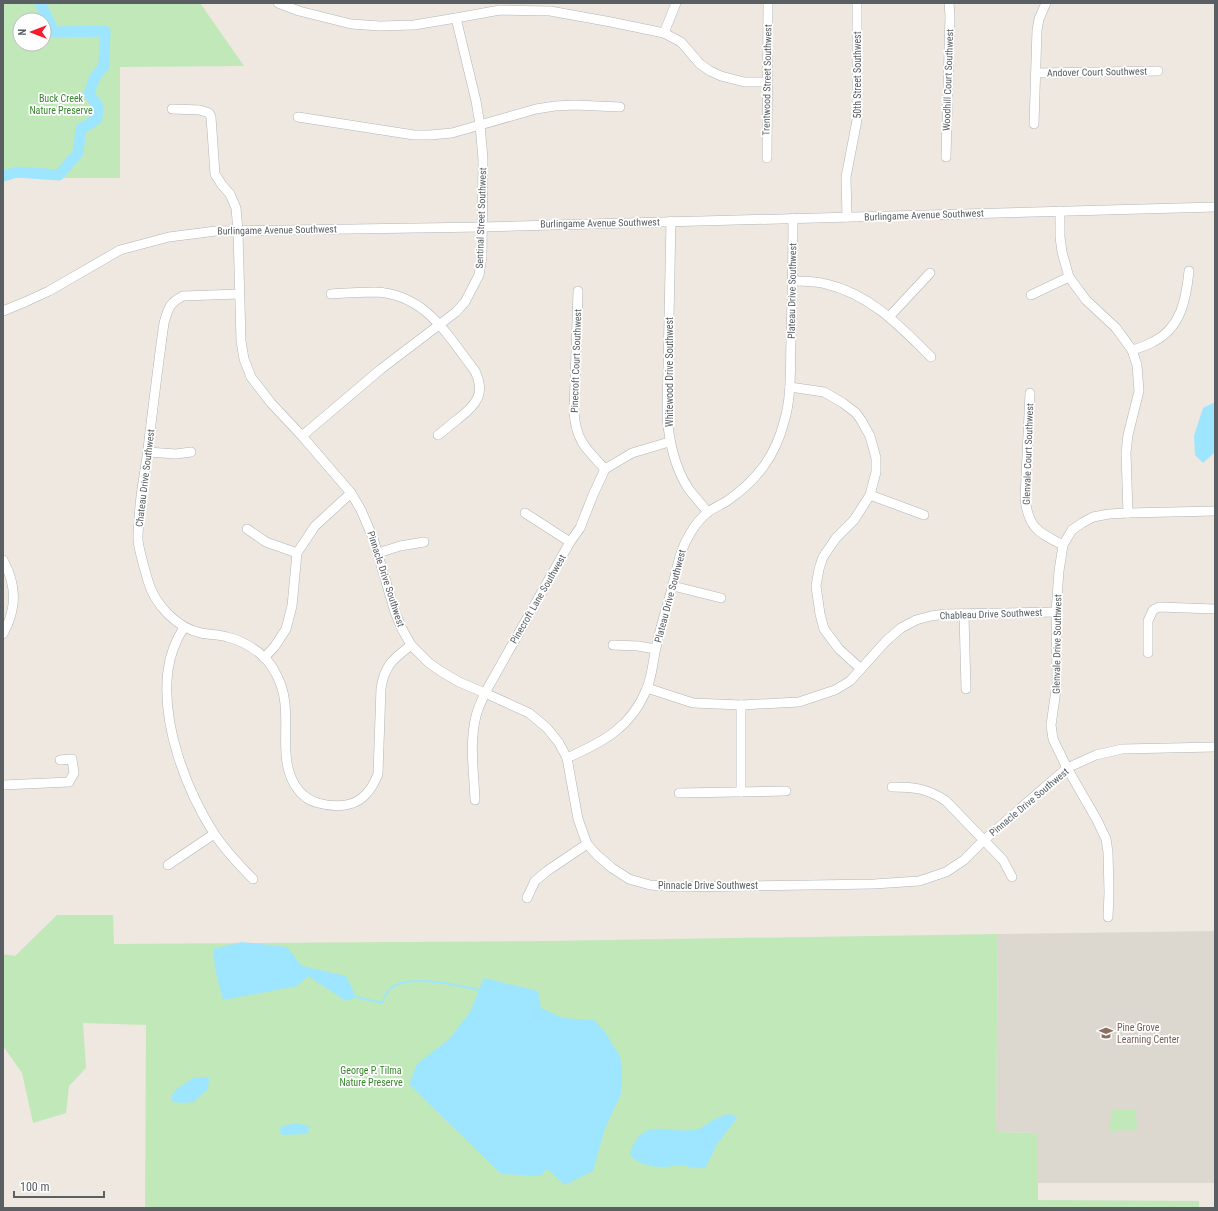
<svg xmlns="http://www.w3.org/2000/svg" width="1218" height="1211" font-family="'Roboto Condensed',sans-serif">
	<style>
		.education { fill: #ddd8cf }
		.green { fill: #c1e8b9; fill-rule: evenodd }
		.water { fill: #9ee5ff }
		.lines { fill: none; stroke-linecap: round; stroke-linejoin: round }
		.stream { stroke: #9ee5ff; stroke-width: 2 }
		.river { stroke: #9ee5ff; stroke-width: 11 }
		.minor-casing { stroke: #b1b5b9; stroke-width: 10 }
		.minor { stroke: #fff; stroke-width: 9 }
		.labels { text-anchor: middle; dominant-baseline: central; stroke-width: 3.5; stroke-linejoin: round; paint-order: stroke }
		.street-label { font-size: 10px; fill: #595f63; stroke: #fff }
		.park-label { font-size: 10px; fill: #37862d; stroke: #fff }
		.education-label { font-size: 10px; fill: #785e54; stroke: #fff; text-anchor: start }
	</style>
	<rect width="100%" height="100%" fill="#eee8e0"/>
	<!-- education -->
	<polygon class="education" points="1215,931 1215,1183 1038,1183 1038,1133 996,1132 998,934"/>
	<!-- green -->
	<g class="green">
		<path d="M3,3H200L244,66L120,67V178H3ZM20,20H44V44H20Z"/>
		<polygon points="57,915 113,915 114,944 545,941 998,934 996,1132 1038,1133 1038,1200 1199,1201 1199,1208 145,1208 146,1025 83,1023 86,1068 69,1086 66,1113 33,1123 22,1073 3,1046 3,954 15,956"/>
		<polygon points="1136,1109 1137,1130 1110,1131 1111,1110"/>
	</g>
	<!-- water -->
	<g class="water">
		<polygon points="1215,402 1215,452 1203,463 1195,455 1194,436 1203,408"/>
		<polygon points="242,942 287,947 302,966 346,976 356,997 346,1001 308,976 297,986 223,1000 215,968 213,949"/>
		<polygon points="484,978 538,991 541,1008 563,1018 594,1020 605,1032 620,1056 622,1069 621,1094 605,1128 593,1171 565,1185 547,1169 540,1176 501,1174 409,1084 417,1064 449,1039 470,1012"/>
		<polygon points="195,1077 204,1077 209,1078 208,1089 194,1102 183,1103 172,1102 171,1096 178,1088"/>
		<path d="M727,1114L734,1115L737,1118L717,1144L706,1167C694,1170 693,1167 682,1165C676,1165 669,1167 663,1167C652,1167 636,1164 630,1154C641,1116 665,1133 694,1130C704,1128 706,1124 713,1120C717,1118 723,1116 727,1114Z"/>
		<polygon points="296,1123 309,1126 308,1134 281,1135 280,1130 282,1126"/>
	</g>
	<g class="lines">
		<!-- stream -->
		<path class="stream" d="M356,997L382,1003C384,998 388,990 392,987C412,974 456,985 479,990"/>
		<!-- river -->
		<polyline class="river" points="3,176 17,172 59,175 78,153 81,129 97,119 98,106 89,94 95,77 104,66 105,31 54,32 40,3"/>
		<defs>
			<g id="minor">
				<polyline points="278,3 299,11 351,24 380,26 414,25 456,18 500,10 550,11 611,22 664,33 681,42 700,64 710,71 721,76 744,82 767,82"/>
				<polyline points="664,33 676,3"/>
				<polyline points="1036,73 1158,71"/>
				<polyline points="172,109 200,110 209,113 211,117 215,174 222,185 230,194 236,208 238,231 241,341 244,359 251,377 271,403 302,436 351,493 361,510 373,538 395,612 402,629 411,645 429,663 442,672 459,682 485,693 529,713 547,728 559,743 567,758 578,819 587,844 597,855 612,868 629,879 650,885 678,887 874,884 919,881 946,872 964,860 984,840 1067,768 1096,755 1122,749 1215,747"/>
				<polyline points="298,117 414,135 430,135 452,133 536,109 555,106 575,105 620,107"/>
				<polyline points="1034,124 1037,30 1039,19 1046,3"/>
				<polyline points="946,157 950,16 949,3"/>
				<polyline points="767,158 768,3"/>
				<polyline points="1060,211 1060,237 1062,252 1069,277 1086,300 1116,328 1132,350 1137,365 1139,391 1128,435 1126,453 1128,513"/>
				<polyline points="847,217 846,177 857,120 857,3"/>
				<path d="M671,221L667,416C669,441 674,466 688,488C694,496 701,504 708,512"/>
				<path d="M793,281C804,281 815,281 826,284C870,294 901,327 931,357"/>
				<path d="M578,291L574,412C576,441 586,449 605,469"/>
				<path d="M239,294L183,296C169,303 168,309 164,323C158,365 153,407 148,449C145,474 139,498 139,523C138,529 138,534 138,540C139,551 145,570 148,581C155,605 177,628 201,633C210,635 219,634 227,637C240,640 254,648 264,657C274,667 282,684 284,697C290,728 277,766 300,792C306,798 310,801 318,803C329,806 339,807 350,804C365,800 373,787 378,774L381,688C385,665 393,659 411,645"/>
				<path d="M331,294C346,293 360,292 375,292C426,294 447,335 475,371C486,394 476,405 458,419C451,424 445,430 438,435"/>
				<polyline points="1031,295 1069,277"/>
				<polyline points="3,311 25,302 49,291 120,250 169,237 216,231 483,227 1215,207"/>
				<polyline points="889,317 930,273"/>
				<path d="M1132,350C1139,348 1146,346 1153,342C1181,328 1186,300 1189,271"/>
				<polyline points="790,387 824,392 843,403 856,413 861,420 870,436 876,458 876,472 870,495 854,520 836,538 823,557 819,569 816,586 820,614 824,629 839,649 861,669"/>
				<path d="M1030,393L1025,498C1028,528 1039,533 1063,545"/>
				<polyline points="302,436 381,369 456,312 465,302 479,275 482,257 483,159 480,125 476,101 456,18"/>
				<polyline points="148,452 176,454 191,452"/>
				<polyline points="870,495 924,515"/>
				<polyline points="525,513 570,542"/>
				<polyline points="247,529 266,542 297,553"/>
				<polyline points="378,553 400,546 424,542"/>
				<path d="M3,560C17,586 17,608 3,634"/>
				<polyline points="673,586 721,598"/>
				<polyline points="964,615 966,689"/>
				<path d="M184,627C176,640 170,655 168,670C161,724 186,790 215,835C226,851 239,865 253,879"/>
				<polyline points="613,645 638,646 655,649"/>
				<polyline points="1148,653 1148,621 1153,610 1159,607 1215,609"/>
				<polyline points="264,658 275,646 286,629 292,606 297,553 315,526 351,493"/>
				<polyline points="647,688 693,703 741,705 799,702 835,690 850,681 887,640 901,628 916,620 931,616 946,614 1056,612"/>
				<polyline points="741,705 741,792"/>
				<path d="M567,758C603,742 632,727 647,688C652,676 653,661 656,648C660,628 667,608 672,588C678,566 679,551 691,532C695,525 702,517 708,512C713,508 721,505 727,501C756,481 775,457 784,422C792,396 790,368 791,341C792,300 793,259 793,218"/>
				<polyline points="3,785 69,782 74,773 72,759 60,760"/>
				<path d="M892,787C914,787 927,788 946,801L1003,860L1012,877"/>
				<polyline points="679,793 786,791"/>
				<path d="M475,800C474,772 469,744 476,716C478,708 482,700 485,693L570,542L580,528L593,495L605,469L632,453L669,442"/>
				<polyline points="168,865 214,834"/>
				<polyline points="527,898 535,881 547,871 587,844"/>
				<polyline points="1108,917 1109,893 1108,852 1106,839 1097,820 1067,768 1053,739 1051,725 1057,683 1056,612 1059,571 1063,545 1072,530 1082,523 1093,517 1109,514 1128,513 1215,511"/>
			</g>
		</defs>
		<!-- minor casing -->
		<use href="#minor" class="minor-casing"/>
		<!-- minor -->
		<use href="#minor" class="minor"/>
	</g>
	<!-- icons -->
	<defs>
		<symbol id="school-bare" viewBox="-9 -9 18 18"><path d="M0-5L7-2L0 1L-7-2ZM-4 1L0 2.5L4 1V4Q0 6-4 4Z" fill="#8d6e63" stroke="#fff" stroke-width="2.5" paint-order="stroke"/></symbol>
	</defs>
	<g fill-rule="evenodd">
		<use href="#school-bare" x="1096" y="1023" width="20" height="20"/>
	</g>
	<g class="labels">
		<!-- street labels -->
		<g class="street-label">
			<text transform="translate(1097 72) rotate(-1)">Andover Court Southwest</text>
			<text transform="translate(857 75) rotate(-90)">50th Street Southwest</text>
			<text transform="translate(767 80) rotate(-89)">Trentwood Street Southwest</text>
			<text transform="translate(948 80) rotate(-88)">Woodhill Court Southwest</text>
			<text transform="translate(924 215) rotate(-2)">Burlingame Avenue Southwest</text>
			<text transform="translate(481 218) rotate(-88)">Sentinal Street Southwest</text>
			<text transform="translate(600 223) rotate(-1)">Burlingame Avenue Southwest</text>
			<text transform="translate(277 230) rotate(-1)">Burlingame Avenue Southwest</text>
			<text transform="translate(792 291) rotate(-89)">Plateau Drive Southwest</text>
			<text transform="translate(576 361) rotate(-88)">Pinecroft Court Southwest</text>
			<text transform="translate(669 372) rotate(-90)">Whitewood Drive Southwest</text>
			<text transform="translate(1028 454) rotate(-88)">Glenvale Court Southwest</text>
			<text transform="translate(145 478) rotate(-83)">Chateau Drive Southwest</text>
			<text transform="translate(386 579) rotate(72)">Pinnacle Drive Southwest</text>
			<text transform="translate(670 596) rotate(-75)">Plateau Drive Southwest</text>
			<text transform="translate(538 599) rotate(-60)">Pinecroft Lane Southwest</text>
			<text transform="translate(991 614) rotate(-2)">Chableau Drive Southwest</text>
			<text transform="translate(1057 644) rotate(-89)">Glenvale Drive Southwest</text>
			<text transform="translate(1029 802) rotate(-40)">Pinnacle Drive Southwest</text>
			<text x="708" y="885">Pinnacle Drive Southwest</text>
		</g>
		<!-- park labels -->
		<g class="park-label">
			<text x="61" y="98">Buck Creek<tspan x="61" dy="12">Nature Preserve</tspan></text>
			<text x="371" y="1070">George P. Tilma<tspan x="371" dy="12">Nature Preserve</tspan></text>
		</g>
		<!-- education labels -->
		<g class="education-label">
			<text x="1117" y="1027">Pine Grove<tspan x="1117" dy="12">Learning Center</tspan></text>
		</g>
	</g>
	<!-- border -->
	<rect width="1218" height="1211" fill="none" stroke="#595f63" stroke-width="8"/>
	<!-- north arrow -->
	<g transform="translate(32 32) rotate(270)"><circle r="19" fill="#ffffff" stroke="#bdbfc1"/>
	<path d="M0-3L7 15L0 10L-7 15Z" fill="#f81b2e"/>
	<text y="-6" font-size="11" font-weight="bold" text-anchor="middle" fill="#595f63">N</text>
	</g>
	<!-- scale -->
	<path d="M14 1191v6h90v-6" fill="none" stroke="#595f63" stroke-width="2"/>
	<text x="20" y="1191" font-size="12" fill="#595f63" stroke="#ffffff" stroke-width="3" paint-order="stroke">100 m</text>
</svg>
